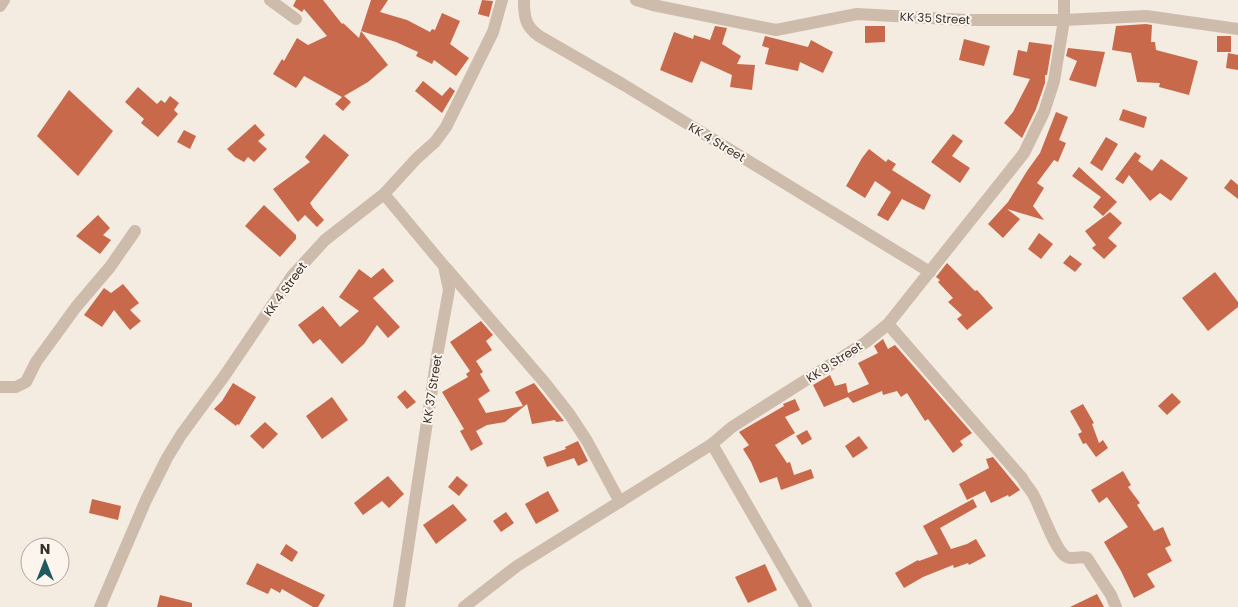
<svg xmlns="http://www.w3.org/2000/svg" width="1238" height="607" font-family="Poppins,sans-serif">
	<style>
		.building { fill: #c8694b }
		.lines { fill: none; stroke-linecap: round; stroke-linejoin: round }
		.minor { stroke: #cdbbac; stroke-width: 12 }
		.labels { text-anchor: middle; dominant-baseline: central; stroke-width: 4; stroke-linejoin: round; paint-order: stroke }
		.street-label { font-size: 12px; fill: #3b302b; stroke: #fbf5ee }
	</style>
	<rect width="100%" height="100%" fill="#f4ebe1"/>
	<!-- building -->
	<g class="building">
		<polygon points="296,0 323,0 342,24 343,23 359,38 361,31 388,65 368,82 344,96 351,102 343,111 335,104 342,97 304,76 296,88 273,74 282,59 284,61 297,38 308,45 327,36 304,9 302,12 293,6"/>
		<polygon points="371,0 388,0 380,12 407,20 430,32 432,29 435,30 442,13 460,21 450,44 469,58 456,76 434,60 432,64 416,56 418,52 396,42 361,31"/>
		<polygon points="482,0 493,1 489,17 478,14"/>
		<polygon points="1146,24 1152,25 1151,42 1155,42 1156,50 1198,61 1189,95 1159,87 1160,83 1137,82 1131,53 1112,50 1116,26"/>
		<polygon points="715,26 727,28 722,44 741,56 737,64 755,65 752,90 730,87 732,75 701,61 692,83 660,70 674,32 693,39 694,35 710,40"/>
		<polygon points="865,26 885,26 885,42 865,43"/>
		<polygon points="765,36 808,47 811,40 833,52 823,73 800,62 798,71 765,64 769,48 762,46"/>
		<rect x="1217" y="36" width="14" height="16"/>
		<polygon points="964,39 990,46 984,66 959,60"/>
		<polygon points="1029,42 1052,45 1047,75 1045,75 1045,83 1036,109 1022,138 1004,123 1013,112 1030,79 1013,75 1018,50 1027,52"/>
		<polygon points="1068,48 1105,52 1096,87 1069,80 1077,61 1066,56"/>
		<polygon points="1228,53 1238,55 1238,70 1226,68"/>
		<polygon points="423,81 442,96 450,87 455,91 442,113 415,91"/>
		<polygon points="138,87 157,104 161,100 165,103 170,96 179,103 174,110 178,114 158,137 141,123 144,119 125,102"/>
		<polygon points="69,90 113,131 78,176 37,136"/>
		<polygon points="1123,109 1147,117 1144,128 1119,120"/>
		<polygon points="1056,112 1068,117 1059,140 1066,143 1058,162 1054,160 1037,183 1044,188 1033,206 1044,220 1007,209 1020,219 1003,238 988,224 1008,202 1027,171 1040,153"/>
		<polygon points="255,124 265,135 258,141 267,149 254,162 248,157 244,162 235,157 227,149"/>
		<polygon points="184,130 196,136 190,149 177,142"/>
		<polygon points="324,134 349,155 310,203 313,208 324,220 317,227 305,215 298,222 273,189 310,162 305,157"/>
		<polygon points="953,134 963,141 952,156 970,168 960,183 931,162"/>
		<polygon points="1106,137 1118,144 1102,171 1090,163"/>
		<polygon points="869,149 886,162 888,159 896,164 892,170 931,195 924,210 902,199 888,221 877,215 891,192 875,181 865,198 846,186 862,158"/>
		<polygon points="1135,152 1141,156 1138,161 1152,171 1161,159 1188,178 1171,201 1160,193 1150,201 1129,175 1123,184 1115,179"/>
		<polygon points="1079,167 1117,202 1103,216 1093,207 1101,197 1072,176"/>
		<polygon points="1231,179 1238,185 1238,199 1224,188"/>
		<polygon points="264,205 296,235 296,239 280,257 245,226"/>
		<polygon points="1110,212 1122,223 1108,238 1117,246 1104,259 1092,248 1096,245 1085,231"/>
		<polygon points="98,215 110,228 103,235 111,240 100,254 76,236"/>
		<polygon points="1039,233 1053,244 1041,259 1028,249"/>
		<polygon points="1070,255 1082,264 1075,272 1063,263"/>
		<polygon points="947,263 975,291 977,290 993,308 967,330 957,319 962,315 948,302 953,298 938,282 940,280 936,277"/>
		<polygon points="383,268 394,281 373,298 400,327 388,338 377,325 364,344 342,364 320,339 313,344 298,325 323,306 340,327 359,311 339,297 359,269 371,278"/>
		<polygon points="1215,272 1238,302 1238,307 1208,331 1182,298"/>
		<polygon points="123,284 139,303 130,310 141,321 130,330 114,310 102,327 84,315 104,288 111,293"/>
		<polygon points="481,321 493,335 486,341 492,350 476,361 483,372 480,374 490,391 478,399 486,413 523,406 515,392 534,383 564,421 556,422 555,420 532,424 527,404 505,422 487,425 476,431 483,444 471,451 460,431 464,429 442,392 468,377 466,374 470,371 450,342"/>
		<polygon points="883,339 888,349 895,345 972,433 960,441 963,445 953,453 928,419 925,421 907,393 901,397 897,391 883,395 882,391 853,403 848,397 824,407 813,385 830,375 835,386 846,383 848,393 869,384 858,363 878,353 874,346"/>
		<polygon points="233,383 256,397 239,425 237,424 236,426 214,409 222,401"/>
		<polygon points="405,390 416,402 407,409 397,397"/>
		<polygon points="1172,393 1181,402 1167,415 1158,406"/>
		<polygon points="332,397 348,420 322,439 306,416"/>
		<polygon points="795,399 800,410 785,417 795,433 775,445 787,463 790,462 794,475 811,469 814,478 781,490 777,477 760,483 751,462 743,449 749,445 739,432 784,406 783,404"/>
		<polygon points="1083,404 1094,423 1092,424 1099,443 1103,440 1108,448 1096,457 1086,443 1083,444 1078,434 1082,432 1070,411"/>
		<polygon points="265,422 278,434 263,449 250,436"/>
		<polygon points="807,430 812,439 802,445 796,436"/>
		<polygon points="859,436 868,448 853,458 845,446"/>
		<polygon points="578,441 588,461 578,466 574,458 547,467 543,457 566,449 565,447"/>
		<polygon points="993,457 1020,490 1009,497 1008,495 991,503 985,491 967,500 959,484 989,468 986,459"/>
		<polygon points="1123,471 1131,485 1128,487 1140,503 1137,505 1154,531 1163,527 1171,545 1165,548 1172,561 1147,574 1155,587 1134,598 1121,571 1104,542 1128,527 1107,497 1099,503 1091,490"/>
		<polygon points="388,476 404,494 389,508 382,501 363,515 354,503"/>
		<polygon points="457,476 468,485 459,496 448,487"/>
		<polygon points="548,491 559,511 536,524 525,504"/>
		<polygon points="92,499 121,506 118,520 89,513"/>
		<polygon points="973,499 977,507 940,528 951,549 967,544 976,539 986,556 969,565 968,563 954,568 953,565 923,577 904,588 895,573 918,560 919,561 938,554 923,526"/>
		<polygon points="453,504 467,520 436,544 423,525"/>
		<polygon points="506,512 514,523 501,532 493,521"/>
		<polygon points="286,544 298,552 292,562 280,554"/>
		<polygon points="257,563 325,595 318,607 313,607 282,589 280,593 271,588 268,594 246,584"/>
		<polygon points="765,564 777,590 748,603 735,577"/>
		<polygon points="1097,594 1104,607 1070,607"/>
		<polygon points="160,595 192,603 192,607 157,607"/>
	</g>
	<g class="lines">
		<!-- minor -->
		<g class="minor">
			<polyline points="270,0 296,19"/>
			<path d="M524,0C524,17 525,26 539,36L624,85L930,272"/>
			<polyline points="636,0 653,5 776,30 857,14 967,20 1064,20 1146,16 1238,29"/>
			<polyline points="0,6 4,0"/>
			<polyline points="384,194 444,266 449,290 437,356 399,607"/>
			<polyline points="446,268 545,383 570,415 587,441 620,502"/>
			<path d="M888,324L1022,478C1025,484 1030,489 1033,494C1041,508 1054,548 1065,556C1071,561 1080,555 1087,558L1111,595L1116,607"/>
			<polyline points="0,387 16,387 26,382 36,362 76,307 110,267 135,231"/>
			<polyline points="712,444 806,607"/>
			<polyline points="100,607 146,500 167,458 181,435 225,375 292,276 325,240 384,194 417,158 435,142 446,127 493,32 502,0"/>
			<polyline points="464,607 517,566 712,444 732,427 866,342 888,324 1024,153 1044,112 1054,81 1064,20 1064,0"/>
		</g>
	</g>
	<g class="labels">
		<!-- street labels -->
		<g class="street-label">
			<text transform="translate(935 18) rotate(3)">KK 35 Street</text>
			<text transform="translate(717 142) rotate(31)">KK 4 Street</text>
			<text transform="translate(285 289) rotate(-54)">KK 4 Street</text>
			<text transform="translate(834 362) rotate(-33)">KK 9 Street</text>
			<text transform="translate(432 389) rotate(-81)">KK 37 Street</text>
		</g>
	</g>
	<!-- north arrow -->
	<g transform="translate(45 562)"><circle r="24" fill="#fbf5ee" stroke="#aea6a0"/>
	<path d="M0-4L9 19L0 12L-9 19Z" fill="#1f5a5e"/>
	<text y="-8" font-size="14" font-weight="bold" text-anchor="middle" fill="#3b302b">N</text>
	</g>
</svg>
